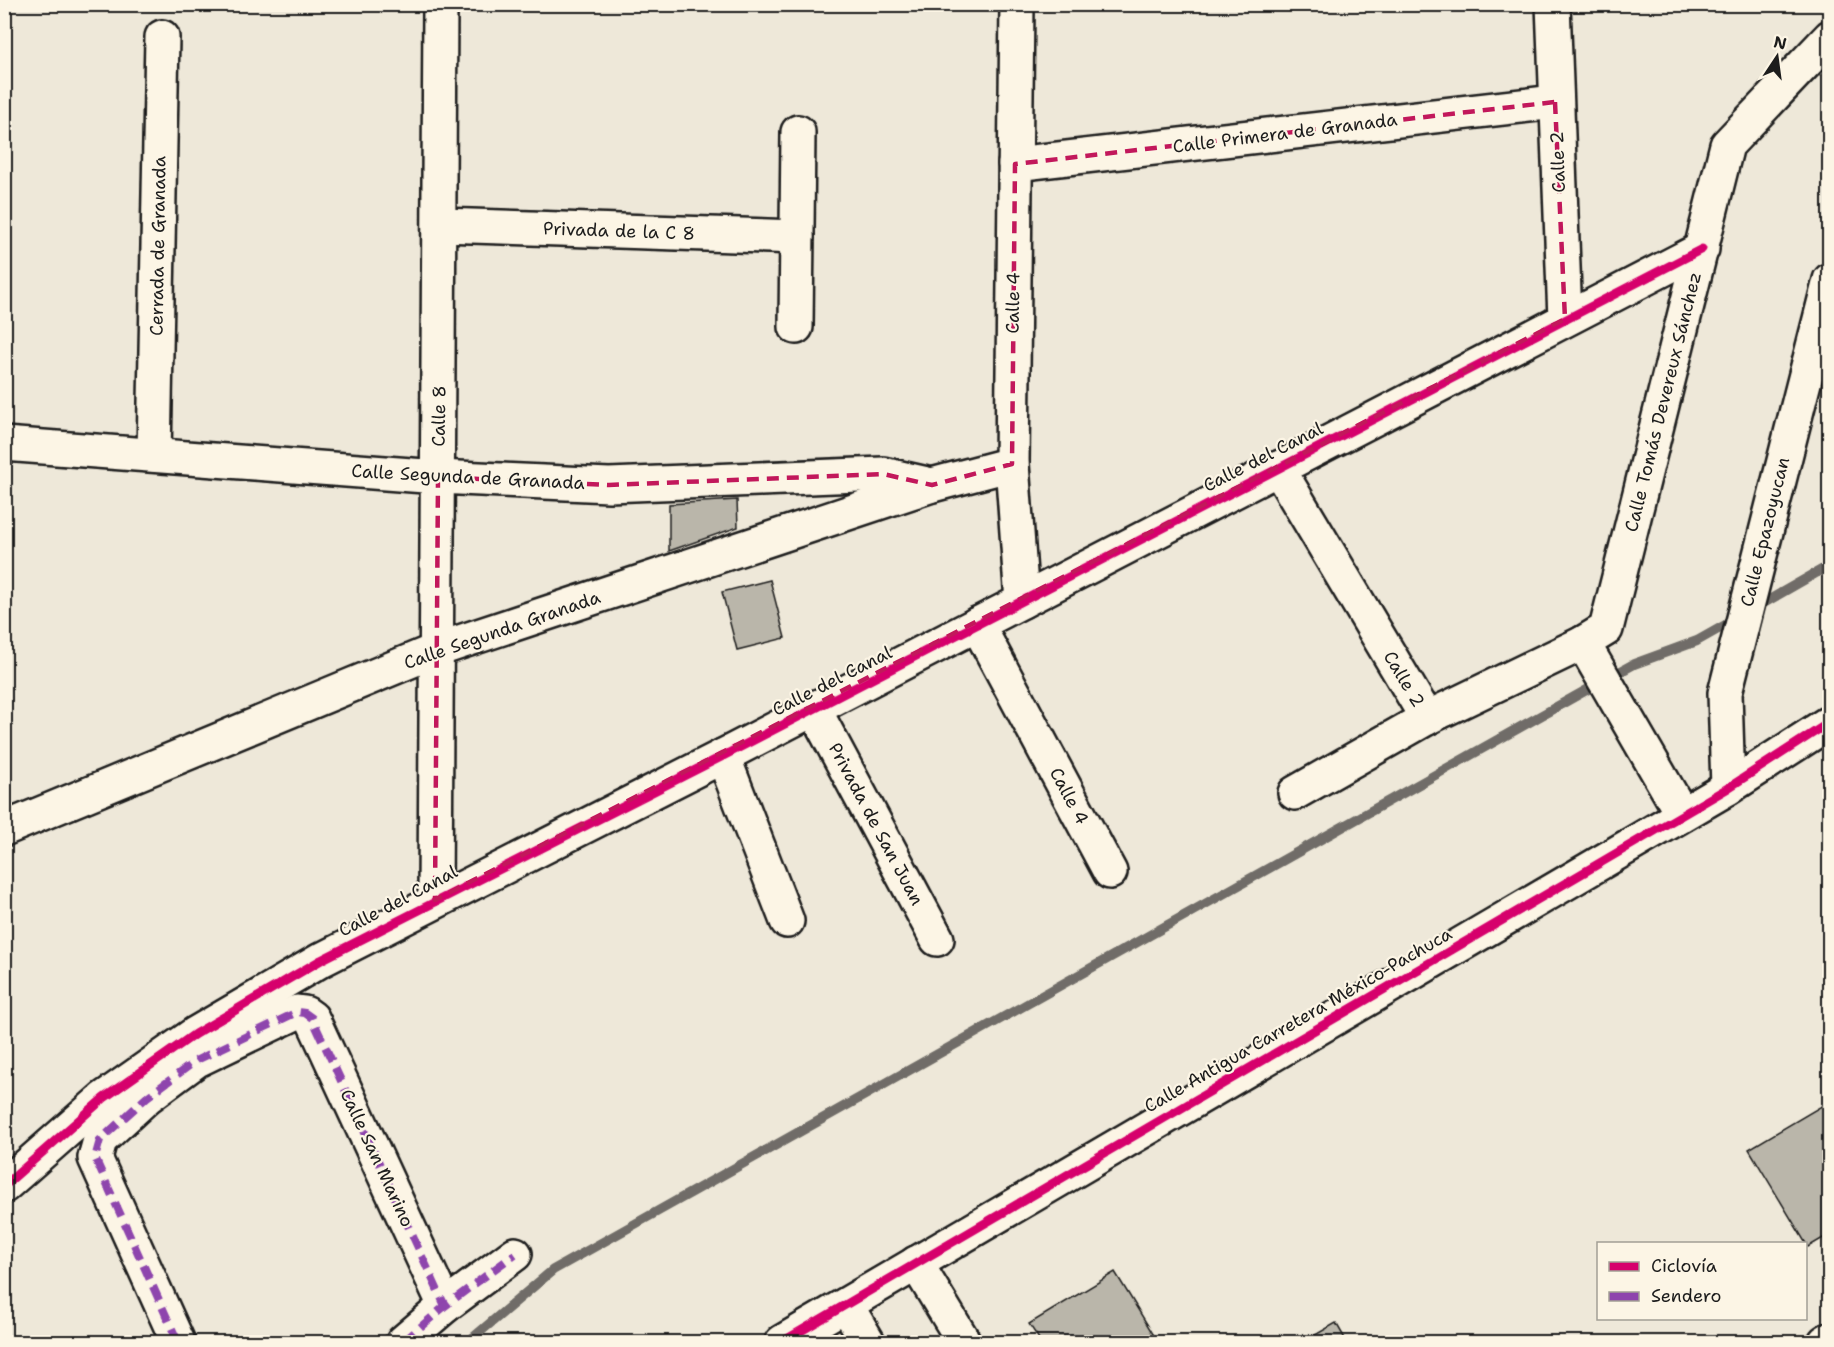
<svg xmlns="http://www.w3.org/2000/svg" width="1834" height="1347" font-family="'Shantell Sans',sans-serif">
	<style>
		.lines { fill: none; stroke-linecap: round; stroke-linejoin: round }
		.stream { stroke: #6f6c67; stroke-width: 10 }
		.building { fill: #bab6aa; stroke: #1c1c1c; stroke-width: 1.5 }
		.minor-casing { stroke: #1c1c1c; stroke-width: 38 }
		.major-casing { stroke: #1c1c1c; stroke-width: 38 }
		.minor { stroke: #fcf5e5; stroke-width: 33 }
		.major { stroke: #fcf5e5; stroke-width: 33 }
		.quiet { stroke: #8e44ad; stroke-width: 8; stroke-dasharray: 15 8; stroke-linecap: butt }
		.cycleway-casing { stroke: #fcf5e5; stroke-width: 13 }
		.cycleway { stroke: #d6006c; stroke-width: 9 }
		.marked { fill: none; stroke: #c2185b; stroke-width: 4.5; stroke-dasharray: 12 8; stroke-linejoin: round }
		.labels { text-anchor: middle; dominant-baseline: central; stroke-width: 4.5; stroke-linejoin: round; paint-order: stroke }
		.street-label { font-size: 18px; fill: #1c1c1c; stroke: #fcf5e5 }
	</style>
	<rect width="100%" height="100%" fill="#eee8d9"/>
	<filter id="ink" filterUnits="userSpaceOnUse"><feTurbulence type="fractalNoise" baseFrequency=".0167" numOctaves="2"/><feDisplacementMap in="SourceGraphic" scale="12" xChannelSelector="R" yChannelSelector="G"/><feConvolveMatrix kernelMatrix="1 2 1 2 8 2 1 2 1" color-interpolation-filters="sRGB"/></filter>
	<g filter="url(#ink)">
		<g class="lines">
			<!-- stream -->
			<g class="stream">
				<polyline points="1755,608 1830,565"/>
				<polyline points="468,1342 553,1270 1583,692 1634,664 1697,641 1736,619"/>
			</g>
		</g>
		<!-- building -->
		<g class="building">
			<polygon points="737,500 738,527 669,551 669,504"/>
			<polygon points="770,580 785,638 737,650 722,592"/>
			<polygon points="1830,1101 1830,1234 1808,1247 1749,1149"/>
			<polygon points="1115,1272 1158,1342 1041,1342 1029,1324"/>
			<polygon points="1336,1323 1347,1342 1303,1342"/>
		</g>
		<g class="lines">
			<defs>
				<g id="minor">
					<polyline points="1017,4 1012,464 1022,601"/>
					<polyline points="1553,4 1565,319"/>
					<polyline points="1015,164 1555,102"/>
					<polyline points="441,225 797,237"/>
					<polyline points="796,327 798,132"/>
					<polyline points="4,444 438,477 609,485 883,474 932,485"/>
					<polyline points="154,455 162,37"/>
					<polyline points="1278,468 1427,718"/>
					<polyline points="977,624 1110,872"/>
					<polyline points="1583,643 1682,814"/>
					<polyline points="814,709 937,939"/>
					<polyline points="723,756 787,921"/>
					<polyline points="1728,788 1725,693 1830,280"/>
					<polyline points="1295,793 1427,718 1583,643 1606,629 1727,145 1830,37"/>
					<polyline points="4,829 439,649 932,485 1012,464"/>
					<polyline points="435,900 440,4"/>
					<polyline points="4,1186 104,1098 195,1034 321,960 723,756 1702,249"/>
					<polyline points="916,1263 964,1342"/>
					<polyline points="846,1305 868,1342"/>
					<polyline points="178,1342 95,1158 100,1140 147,1097 197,1060 297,1012 305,1013 312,1018 445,1306"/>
					<polyline points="403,1342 445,1306 515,1254"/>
					<polyline points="782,1342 1728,788 1830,722"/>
				</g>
				<polyline id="major" points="1825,1342 1830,1339"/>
			</defs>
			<!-- minor casing -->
			<use href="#minor" class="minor-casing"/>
			<!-- major casing -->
			<use href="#major" class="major-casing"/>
			<!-- minor -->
			<use href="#minor" class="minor"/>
			<!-- major -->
			<use href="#major" class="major"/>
			<!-- quiet -->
			<g class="quiet">
				<polyline points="178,1342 95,1158 100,1140 147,1097 197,1060 297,1012 305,1013 312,1018 445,1306"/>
				<polyline points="403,1342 445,1306 515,1254"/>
			</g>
			<defs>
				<g id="cycleway">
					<polyline points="4,1186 104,1098 195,1034 321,960 723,756 1702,249"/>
					<polyline points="782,1342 1728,788 1830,722"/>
				</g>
			</defs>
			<!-- cycleway casing -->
			<use href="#cycleway" class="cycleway-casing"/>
			<!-- cycleway -->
			<use href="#cycleway" class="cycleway"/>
		</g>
	</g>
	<!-- marked area -->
	<path class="marked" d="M1555,102L1565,319L435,900L438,477L609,485L883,474L932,485L1012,464L1015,164Z"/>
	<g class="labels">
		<!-- street labels -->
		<g class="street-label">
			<text transform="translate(1285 133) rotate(-7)">Calle Primera de Granada</text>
			<text transform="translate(1558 162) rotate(-92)">Calle 2</text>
			<text transform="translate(619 231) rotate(2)">Privada de la C 8</text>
			<text transform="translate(158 246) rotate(-89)">Cerrada de Granada</text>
			<text transform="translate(1013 303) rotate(-89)">Calle 4</text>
			<text transform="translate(1663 402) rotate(-76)">Calle Tomás Devereux Sánchez</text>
			<text transform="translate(439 416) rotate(-89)">Calle 8</text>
			<text transform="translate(1263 457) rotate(-27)">Calle del Canal</text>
			<text transform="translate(468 477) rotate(3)">Calle Segunda de Granada</text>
			<text transform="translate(1765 532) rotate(-76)">Calle Epazoyucan</text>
			<text transform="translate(502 630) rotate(-19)">Calle Segunda Granada</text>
			<text transform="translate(1404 679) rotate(59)">Calle 2</text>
			<text transform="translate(832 681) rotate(-27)">Calle del Canal</text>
			<text transform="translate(1069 796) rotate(62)">Calle 4</text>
			<text transform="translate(876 824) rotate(62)">Privada de San Juan</text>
			<text transform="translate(398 901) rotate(-28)">Calle del Canal</text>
			<text transform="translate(1298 1020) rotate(-30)">Calle Antigua Carretera México-Pachuca</text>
			<text transform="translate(377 1158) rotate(65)">Calle San Marino</text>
		</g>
	</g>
	<!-- margin -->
	<rect width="1834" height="1347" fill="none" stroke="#fcf5e5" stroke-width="24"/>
	<rect x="12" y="12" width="1810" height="1323" fill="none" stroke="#1c1c1c" stroke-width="2" filter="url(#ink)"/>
	<!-- legend -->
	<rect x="1597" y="1242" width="210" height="78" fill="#fcf5e5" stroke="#a29e95" stroke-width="1.5"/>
	<rect x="1609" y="1262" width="30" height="9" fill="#d6006c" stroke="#a29e95" stroke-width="1.5"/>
	<text x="1651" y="1272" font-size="18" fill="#1c1c1c">Ciclovía</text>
	<rect x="1609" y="1292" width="30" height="9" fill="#8e44ad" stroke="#a29e95" stroke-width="1.5"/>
	<text x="1651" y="1302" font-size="18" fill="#1c1c1c">Sendero</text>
	<!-- north arrow -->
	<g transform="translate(1777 57) rotate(13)" stroke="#fcf5e5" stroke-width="4.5" paint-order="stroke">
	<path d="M0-4.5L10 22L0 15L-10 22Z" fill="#1c1c1c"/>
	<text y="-9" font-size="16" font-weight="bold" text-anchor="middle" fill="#1c1c1c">N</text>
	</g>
</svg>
